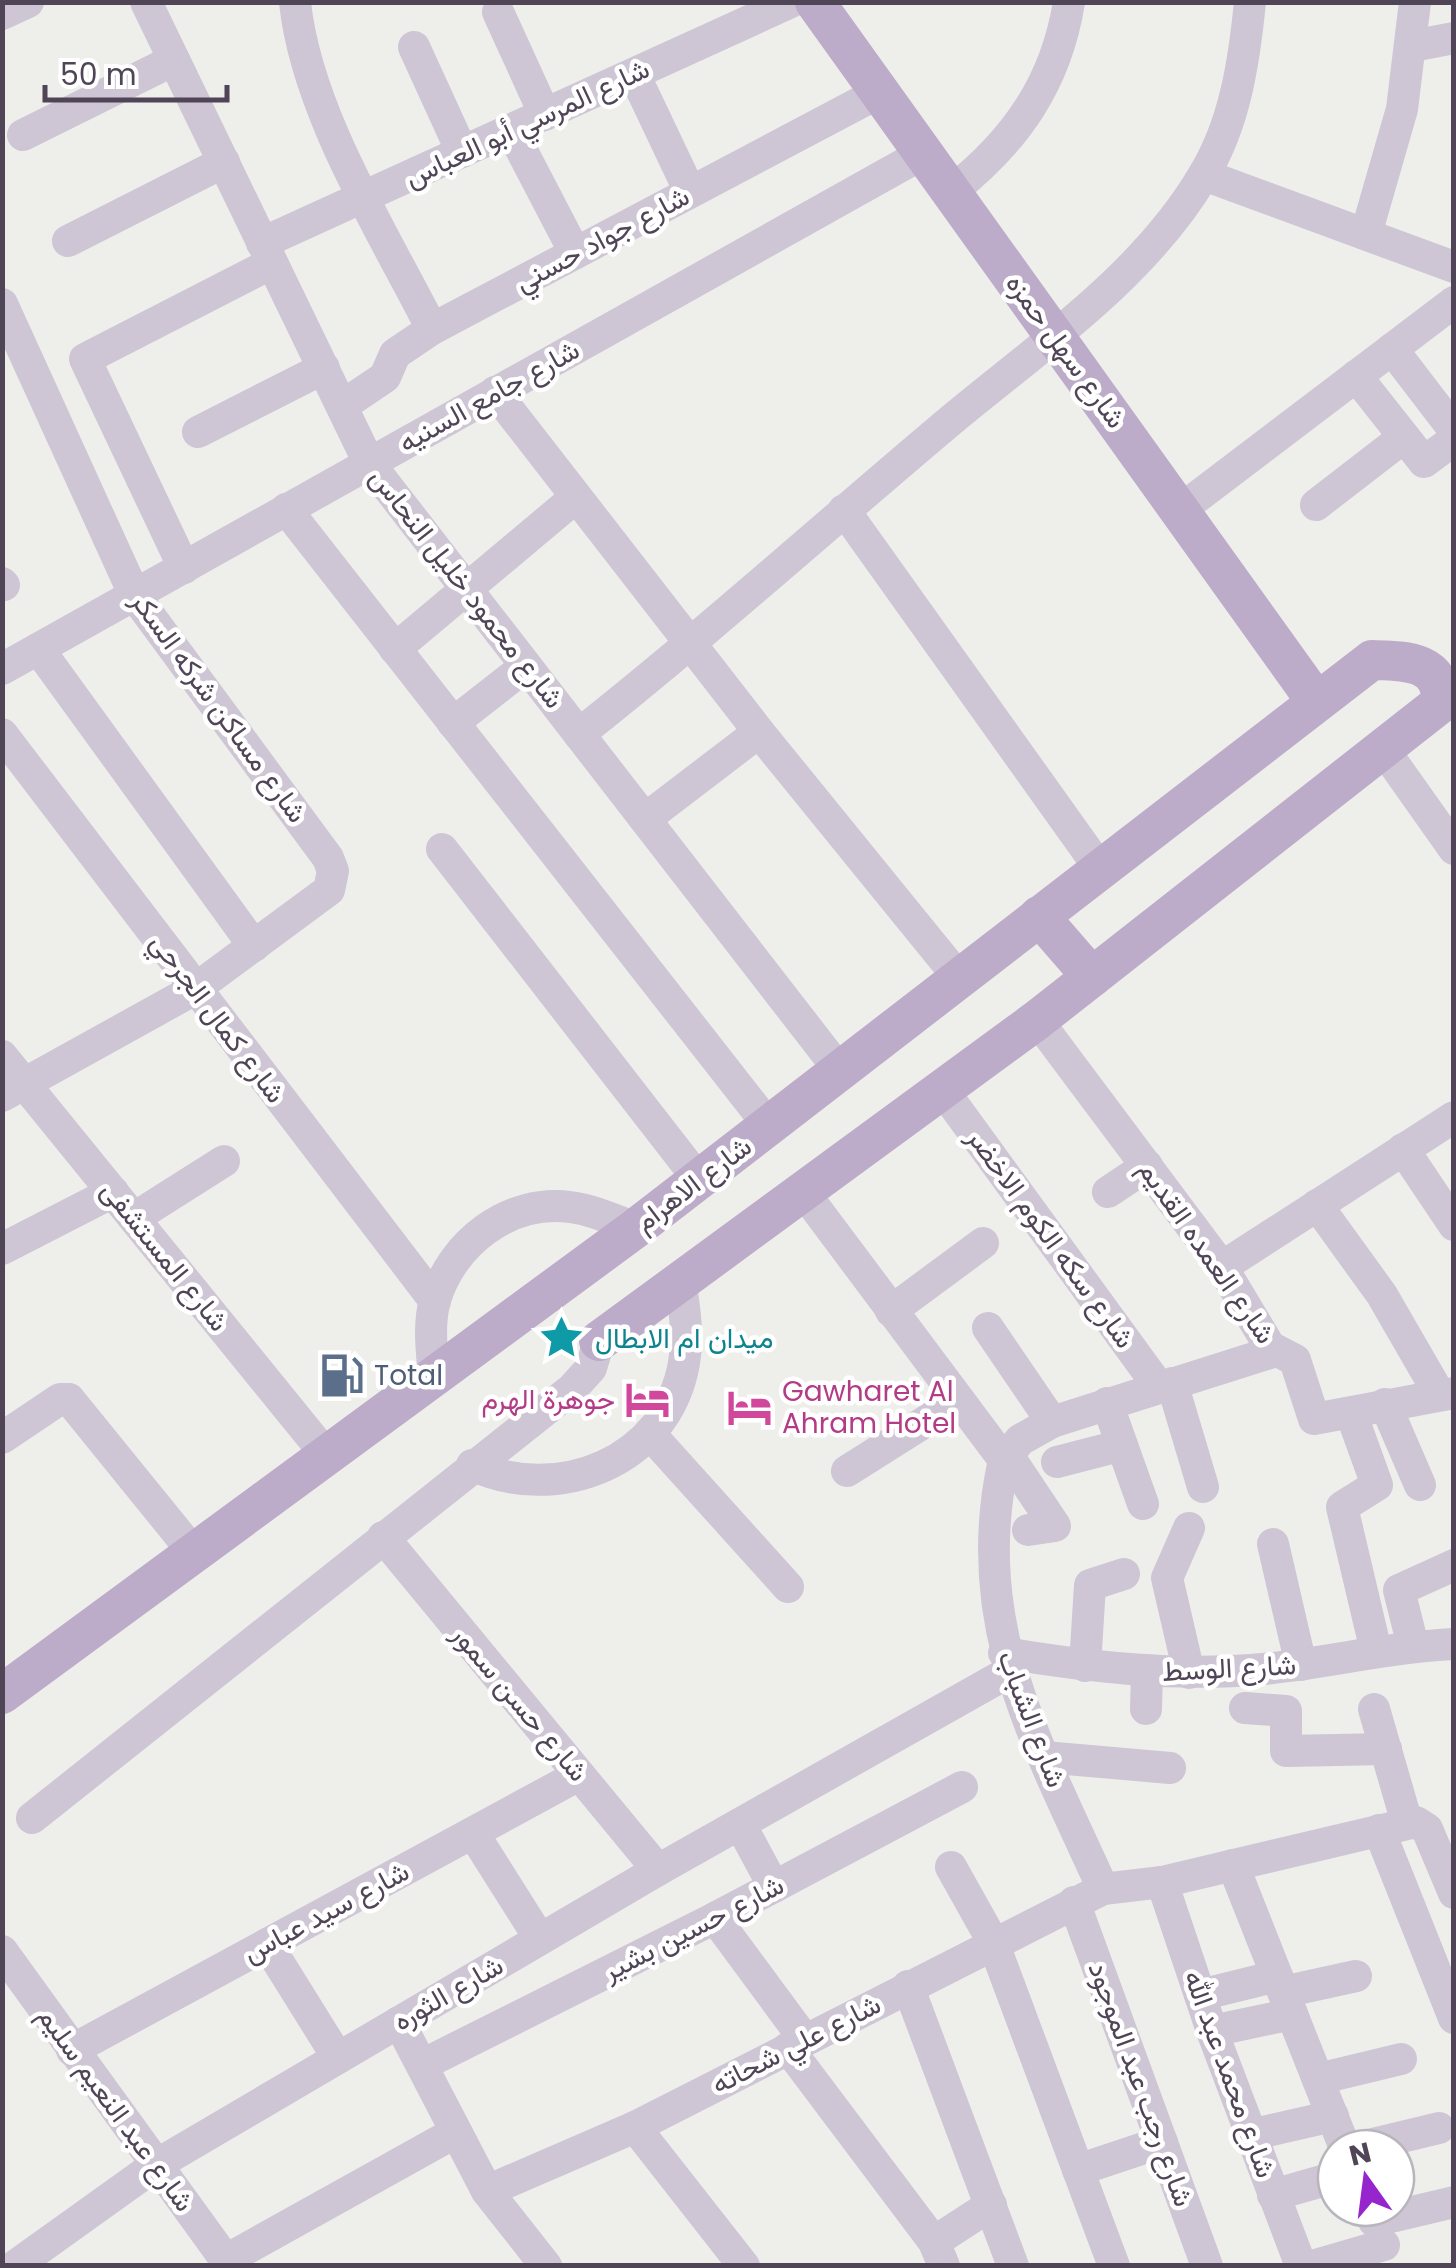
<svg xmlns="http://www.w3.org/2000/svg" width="1456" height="2268" font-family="Poppins,Vazirmatn,sans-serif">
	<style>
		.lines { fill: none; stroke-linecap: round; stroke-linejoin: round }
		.minor { stroke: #cec5d5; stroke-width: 32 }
		.major { stroke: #bdacc9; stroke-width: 40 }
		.labels { text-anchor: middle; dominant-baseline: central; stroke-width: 9; stroke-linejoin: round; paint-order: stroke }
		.street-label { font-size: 28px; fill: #4f4557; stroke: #fff }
		.culture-label { font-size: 28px; fill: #0d838f; stroke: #fff; text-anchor: start }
		.service-label { font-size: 28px; fill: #4e5e75; stroke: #fff; text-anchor: start }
		.hotel-label { font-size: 28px; fill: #b23c85; stroke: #fff; text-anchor: start }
	</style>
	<rect width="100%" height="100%" fill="#eeeeeb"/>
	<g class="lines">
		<!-- minor -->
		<g class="minor">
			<polyline points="146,2 369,463 840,1071"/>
			<path d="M295,2C306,111 383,232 432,329"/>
			<polyline points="498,12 545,115"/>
			<polyline points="2,14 28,2"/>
			<polyline points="1412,46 1454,38"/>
			<polyline points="414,47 462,152"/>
			<polyline points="634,74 690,192"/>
			<polyline points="511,130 575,253"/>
			<polyline points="23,135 174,60"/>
			<polyline points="1204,175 1454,267"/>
			<path d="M952,191C1015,141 1056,84 1069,2"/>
			<polyline points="1366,234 1402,109 1415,2"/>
			<polyline points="68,241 224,162"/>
			<polyline points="262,243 791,2"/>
			<polyline points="2,304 135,596 328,858 333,871 329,890 195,989 2,1096"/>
			<polyline points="1392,349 1454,430"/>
			<polyline points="1356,376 1424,462 1454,440"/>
			<polyline points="495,392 759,732 959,978"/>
			<polyline points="342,406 385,377 395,354 432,329 880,92"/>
			<polyline points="198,432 324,368"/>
			<polyline points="1316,505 1404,437"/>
			<polyline points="286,509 769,1126"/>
			<polyline points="844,510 1101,870"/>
			<polyline points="1180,510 1454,302"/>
			<polyline points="184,568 85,359 272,263"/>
			<polyline points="2,583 4,585"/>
			<polyline points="395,649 576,497"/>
			<polyline points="40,651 254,946"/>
			<polyline points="2,669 924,153"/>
			<polyline points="453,723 526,666"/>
			<polyline points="2,734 435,1301"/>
			<path d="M579,734C704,635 822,529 943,427C1033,351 1142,279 1203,176C1235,124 1244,62 1250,2"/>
			<polyline points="1384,750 1454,849"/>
			<polyline points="645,819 759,732"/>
			<polyline points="442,849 699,1180"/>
			<polyline points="1037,1020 1222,1267 1270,1347 1295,1360 1314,1419 1454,1393"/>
			<polyline points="2,1056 327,1456"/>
			<polyline points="942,1089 1159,1387"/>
			<polyline points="1403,1149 1454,1225"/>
			<path d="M802,1190L1004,1460C967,1625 1038,1744 1103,1889"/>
			<polyline points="1108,1192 1147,1166"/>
			<polyline points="1317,1205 1382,1295 1438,1392"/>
			<polyline points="134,1218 224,1161"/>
			<polyline points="2,1249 113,1192"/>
			<polyline points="1222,1267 1454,1117"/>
			<polyline points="891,1311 983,1243"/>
			<polyline points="988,1328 1052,1422"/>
			<path d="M434,1377C432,1352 428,1325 435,1300C452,1243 509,1199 570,1207C594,1210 614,1220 636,1228"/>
			<polyline points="1172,1383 1203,1487"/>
			<polyline points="1107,1403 1143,1504"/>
			<polyline points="1385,1404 1420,1485"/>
			<polyline points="1351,1413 1377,1485 1342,1507 1376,1651"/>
			<polyline points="650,1434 788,1587"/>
			<polyline points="2,1438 60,1399 69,1399 194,1553"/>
			<polyline points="1007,1454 1055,1526 1028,1530"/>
			<polyline points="1004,1460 1020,1440 1052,1422 1276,1351"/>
			<polyline points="1057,1462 1119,1446"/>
			<path d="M472,1465C557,1505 667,1462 684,1363C689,1334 684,1307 680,1278"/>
			<polyline points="847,1471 958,1401"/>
			<polyline points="1189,1528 1167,1578 1189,1673"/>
			<polyline points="383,1537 658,1870"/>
			<polyline points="1273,1544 1301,1665"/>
			<polyline points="1413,1646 1399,1590 1454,1565"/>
			<path d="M1004,1653C1090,1667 1175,1677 1263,1669C1327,1663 1389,1647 1454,1644"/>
			<polyline points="1085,1666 1090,1585 1124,1574"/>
			<polyline points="1245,1708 1286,1711 1286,1751 1386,1749"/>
			<polyline points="1146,1709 1147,1672"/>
			<polyline points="1374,1709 1407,1823"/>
			<polyline points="1044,1757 1170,1768"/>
			<polyline points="32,1818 572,1389 591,1368 599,1341"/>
			<polyline points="740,1824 774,1887"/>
			<polyline points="1379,1830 1454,2018"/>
			<polyline points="473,1833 540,1939"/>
			<polyline points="1233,1865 1345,2148"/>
			<polyline points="951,1867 993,1942 1114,2266"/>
			<polyline points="1162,1882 1212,2031 1301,2266"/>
			<polyline points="1074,1902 1207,2266"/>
			<polyline points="715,1918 805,2040"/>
			<polyline points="267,1944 338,2058"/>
			<polyline points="2,1951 230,2266"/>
			<polyline points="908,1986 1013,2266"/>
			<polyline points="1283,1992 1356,1976"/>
			<polyline points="1200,1995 1277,1976"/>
			<polyline points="399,2022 487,2191 546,2266"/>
			<polyline points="1212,2031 1292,2014"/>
			<polyline points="788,2048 934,2242 944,2266"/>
			<polyline points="72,2050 579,1775"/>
			<polyline points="422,2065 715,1918 962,1787"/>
			<polyline points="1318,2079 1401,2059"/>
			<polyline points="635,2127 744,2266"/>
			<polyline points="1250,2135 1333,2116"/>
			<polyline points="1356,2148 1439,2128"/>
			<polyline points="1078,2170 1162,2142"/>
			<polyline points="487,2191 635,2127 1103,1889 1162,1882 1416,1822 1427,1829 1454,1893"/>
			<polyline points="1273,2195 1336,2177"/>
			<polyline points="1374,2221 1454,2202"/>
			<polyline points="934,2242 991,2205"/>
			<polyline points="226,2260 456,2132"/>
			<polyline points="15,2266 156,2165 658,1870 1009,1672"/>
			<polyline points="1312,2266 1384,2245"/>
		</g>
		<!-- major -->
		<g class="major">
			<polyline points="815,2 1316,701"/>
			<polyline points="1039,916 1092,977"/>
			<path d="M2,1694L636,1228L1372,660C1404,661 1443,660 1441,703L1037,1020L599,1341"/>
		</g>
	</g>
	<!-- icons -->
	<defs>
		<symbol id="sight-bare" viewBox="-9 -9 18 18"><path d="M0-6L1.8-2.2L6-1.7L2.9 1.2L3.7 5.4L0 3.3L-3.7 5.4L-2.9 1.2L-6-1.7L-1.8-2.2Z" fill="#0f9aa8" stroke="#fff" stroke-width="2.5" paint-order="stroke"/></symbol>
		<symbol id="fuel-bare" viewBox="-9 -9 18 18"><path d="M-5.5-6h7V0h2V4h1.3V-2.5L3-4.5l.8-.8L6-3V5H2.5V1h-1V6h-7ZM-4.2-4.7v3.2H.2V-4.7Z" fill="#5c6f8a" stroke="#fff" stroke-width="2.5" paint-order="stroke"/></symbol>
		<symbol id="hotel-bare" viewBox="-9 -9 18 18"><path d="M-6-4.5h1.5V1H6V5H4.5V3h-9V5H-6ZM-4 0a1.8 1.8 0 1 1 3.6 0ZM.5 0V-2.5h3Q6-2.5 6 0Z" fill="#d1479c" stroke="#fff" stroke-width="2.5" paint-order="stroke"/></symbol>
	</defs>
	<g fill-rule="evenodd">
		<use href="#sight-bare" x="530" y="1306" width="63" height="63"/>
		<use href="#fuel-bare" x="310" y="1344" width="63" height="63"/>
		<use href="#hotel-bare" x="616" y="1368" width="63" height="63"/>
		<use href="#hotel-bare" x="718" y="1376" width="63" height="63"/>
	</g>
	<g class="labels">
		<!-- street labels -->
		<g class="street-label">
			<text transform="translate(527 123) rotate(-25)">شارع المرسي أبو العباس</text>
			<text transform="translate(602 239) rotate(-28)">شارع جواد حسني</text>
			<text transform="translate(1066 351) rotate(54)">شارع سهل حمزه</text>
			<text transform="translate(489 396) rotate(-29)">شارع جامع السنيه</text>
			<text transform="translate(467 588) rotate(52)">شارع محمود خليل النحاس</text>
			<text transform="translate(219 707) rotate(54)">شارع مساكن شركه السكر</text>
			<text transform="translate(218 1018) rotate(53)">شارع كمال الجرحي</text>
			<text transform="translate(693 1184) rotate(-37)">شارع الاهرام</text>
			<text transform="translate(1051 1238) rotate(54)">شارع سكه الكوم الاخضر</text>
			<text transform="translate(1207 1252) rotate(55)">شارع العمده القديم</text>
			<text transform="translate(165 1256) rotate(51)">شارع المستشفى</text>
			<text transform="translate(1229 1668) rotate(-3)">شارع الوسط</text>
			<text transform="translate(520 1703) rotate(50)">شارع حسن سمور</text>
			<text transform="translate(1032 1719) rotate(69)">شارع الشباب</text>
			<text transform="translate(326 1912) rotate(-28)">شارع سيد عباس</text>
			<text transform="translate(693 1928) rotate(-27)">شارع حسين بشير</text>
			<text transform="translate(448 1993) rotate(-30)">شارع الثوره</text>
			<text transform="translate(796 2044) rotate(-27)">شارع علي شحاته</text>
			<text transform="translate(1230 2074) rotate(70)">شارع محمد عبد الله</text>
			<text transform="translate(1141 2084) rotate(70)">شارع رجب عبد الموجود</text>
			<text transform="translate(116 2109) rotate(54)">شارع عبد النعيم سليم</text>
		</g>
		<!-- culture labels -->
		<g class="culture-label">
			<text x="595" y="1338">ميدان ام الابطال</text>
		</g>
		<!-- service labels -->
		<g class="service-label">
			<text x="374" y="1375">Total</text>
		</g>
		<!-- hotel labels -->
		<g class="hotel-label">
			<text x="782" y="1391">Gawharet Al<tspan x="782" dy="32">Ahram Hotel</tspan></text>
			<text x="615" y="1399" text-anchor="end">جوهرة الهرم</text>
		</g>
	</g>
	<!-- border -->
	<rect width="1456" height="2268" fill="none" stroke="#4f4557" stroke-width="10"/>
	<!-- north arrow -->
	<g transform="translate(1366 2178) rotate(346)"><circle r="48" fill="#ffffff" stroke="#b9b5bc" stroke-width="2.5"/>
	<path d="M0-8L18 38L0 25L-18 38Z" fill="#9725ce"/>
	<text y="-15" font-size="28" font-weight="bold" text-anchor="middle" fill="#4f4557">N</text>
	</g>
	<!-- scale -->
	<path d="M45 85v15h182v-15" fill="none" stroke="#4f4557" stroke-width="5"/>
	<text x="60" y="85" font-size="30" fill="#4f4557" stroke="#ffffff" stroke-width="8" paint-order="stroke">50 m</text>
</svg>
